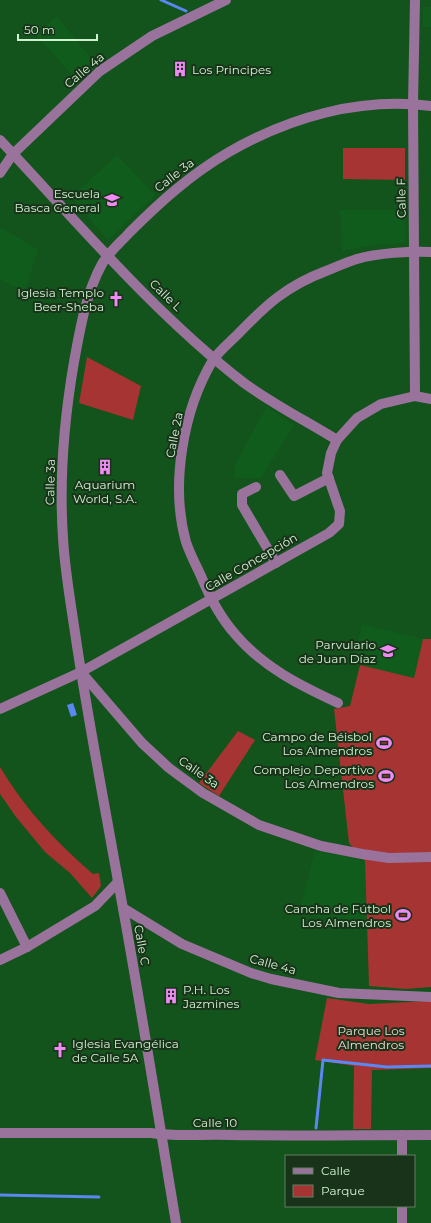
<svg xmlns="http://www.w3.org/2000/svg" width="431" height="1223" font-family="Montserrat,sans-serif">
	<style>
		.built { fill: #105c1c }
		.green { fill: #a53432 }
		.water { fill: #5b87f3 }
		.lines { fill: none; stroke-linecap: round; stroke-linejoin: round }
		.stream { stroke: #5b87f3; stroke-width: 3 }
		.minor { stroke: #9a739c; stroke-width: 10 }
		.labels { text-anchor: middle; dominant-baseline: central; stroke-width: 4; stroke-linejoin: round; paint-order: stroke }
		.poi-label { font-size: 12px; fill: #d1f2d1; stroke: #19331a; text-anchor: end }
		.street-label { font-size: 12px; fill: #d1f2d1; stroke: #19331a }
		.park-label { font-size: 12px; fill: #f9d6d2; stroke: #19331a }
	</style>
	<rect width="100%" height="100%" fill="#12541b"/>
	<!-- built -->
	<g class="built">
		<rect x="423" y="7" width="8" height="20"/>
		<polygon points="57,16 96,65 77,80 36,35"/>
		<polygon points="117,155 155,195 108,240 71,197"/>
		<polygon points="340,210 405,210 406,243 371,245 342,251"/>
		<polygon points="0,227 38,250 25,292 0,279"/>
		<polygon points="267,406 294,425 261,478 234,478 235,464"/>
		<polygon points="362,624 423,639 414,678 353,664"/>
		<polygon points="315,851 365,861 367,929 299,912"/>
	</g>
	<!-- green -->
	<g class="green">
		<polygon points="343,148 405,148 405,180 343,179"/>
		<polygon points="87,357 141,386 133,420 79,403"/>
		<polygon points="423,639 431,639 431,987 406,989 369,986 365,861 349,843 334,709 350,706 360,665 414,678"/>
		<polygon points="238,731 255,740 219,796 199,783"/>
		<path d="M0,767C25,809 56,842 93,874L99,873L101,886L92,898L70,873L45,852L16,817L0,794Z"/>
		<polygon points="327,998 369,1004 431,1001 431,1068 372,1070 371,1129 353,1129 354,1066 315,1060"/>
	</g>
	<!-- water -->
	<polygon class="water" points="73,703 77,715 71,717 67,705"/>
	<g class="lines">
		<!-- stream -->
		<g class="stream">
			<polyline points="161,0 186,11"/>
			<polyline points="316,1128 323,1060 387,1067 431,1066"/>
			<polyline points="0,1195 99,1197"/>
		</g>
		<!-- minor -->
		<g class="minor">
			<path d="M0,140C78,223 154,313 244,383C273,404 306,421 337,440"/>
			<polyline points="0,173 13,154 100,71 152,36 226,0"/>
			<polyline points="415,396 413,104 415,0"/>
			<polyline points="280,475 294,496 329,478"/>
			<polyline points="256,487 242,494 242,505 276,563"/>
			<polyline points="81,672 142,743 169,768 203,793 259,825 321,846 362,854 389,858 431,857"/>
			<path d="M338,703C299,685 263,667 235,634C220,617 210,598 201,576C196,565 190,554 186,542C170,485 183,410 213,360C219,351 229,343 237,335C266,305 286,286 326,271C336,267 347,262 357,259C377,253 411,251 431,252"/>
			<polyline points="0,709 81,672 329,533 339,524 340,511 327,473 331,453 337,440 357,418 381,404 415,396 431,399"/>
			<polyline points="0,893 27,947"/>
			<polyline points="123,908 182,944 251,973 271,979 339,993 431,997"/>
			<polyline points="0,960 27,947 95,906 118,882"/>
			<path d="M0,1133H151C177,1137 203,1134 230,1135C297,1136 364,1135 431,1135"/>
			<polyline points="402,1135 402,1156"/>
			<polyline points="402,1206 402,1223"/>
			<path d="M176,1223C157,1109 139,994 118,881C104,802 89,724 77,646C72,610 65,574 63,538C59,479 64,420 74,362C80,329 86,293 102,264C109,252 120,243 129,233C160,202 191,174 229,152C290,117 360,97 431,106"/>
		</g>
	</g>
	<!-- icons -->
	<defs>
		<symbol id="building-bare" viewBox="-9 -9 18 18"><path d="M-4-6H4V6H1V3H-1V6H-4ZM-2.5-4.3h1.7v1.8h-1.7ZM.8-4.3h1.7v1.8H.8ZM-2.5-1h1.7V.8h-1.7ZM.8-1h1.7V.8H.8Z" fill="#f08bf6" stroke="#19331a" stroke-width="2.5" paint-order="stroke"/></symbol>
		<symbol id="school-bare" viewBox="-9 -9 18 18"><path d="M0-5L7-2L0 1L-7-2ZM-4 1L0 2.5L4 1V4Q0 6-4 4Z" fill="#f08bf6" stroke="#19331a" stroke-width="2.5" paint-order="stroke"/></symbol>
		<symbol id="church-bare" viewBox="-9 -9 18 18"><path d="M-1.2-6h2.4v3.5h3.3v2.4h-3.3V6h-2.4V-.1h-3.3v-2.4h3.3Z" fill="#f08bf6" stroke="#19331a" stroke-width="2.5" paint-order="stroke"/></symbol>
		<symbol id="stadium-bare" viewBox="-9 -9 18 18"><path d="M0-5a6.5 5 0 1 0 0 10a6.5 5 0 1 0 0-10ZM-3.5-1.8h7v3.6h-7Z" fill="#f08bf6" stroke="#19331a" stroke-width="2.5" paint-order="stroke"/></symbol>
	</defs>
	<g fill-rule="evenodd">
		<use href="#building-bare" x="169" y="58" width="22" height="22"/>
		<use href="#school-bare" x="101" y="189" width="22" height="22"/>
		<use href="#church-bare" x="105" y="288" width="22" height="22"/>
		<use href="#building-bare" x="94" y="456" width="22" height="22"/>
		<use href="#school-bare" x="377" y="640" width="22" height="22"/>
		<use href="#stadium-bare" x="373" y="732" width="22" height="22"/>
		<use href="#stadium-bare" x="375" y="765" width="22" height="22"/>
		<use href="#stadium-bare" x="392" y="904" width="22" height="22"/>
		<use href="#building-bare" x="160" y="985" width="22" height="22"/>
		<use href="#church-bare" x="49" y="1039" width="22" height="22"/>
	</g>
	<g class="labels">
		<!-- poi labels -->
		<g class="poi-label">
			<text x="192" y="69" text-anchor="start">Los Principes</text>
			<text x="100" y="193">Escuela<tspan x="100" dy="14">Basca General</tspan></text>
			<text x="104" y="292">Iglesia Templo<tspan x="104" dy="14">Beer-Sheba</tspan></text>
			<text x="105" y="484" text-anchor="middle">Aquarium<tspan x="105" dy="14">World, S.A.</tspan></text>
			<text x="376" y="644">Parvulario<tspan x="376" dy="14">de Juan Díaz</tspan></text>
			<text x="372" y="736">Campo de Béisbol<tspan x="372" dy="14">Los Almendros</tspan></text>
			<text x="374" y="769">Complejo Deportivo<tspan x="374" dy="14">Los Almendros</tspan></text>
			<text x="391" y="908">Cancha de Fútbol<tspan x="391" dy="14">Los Almendros</tspan></text>
			<text x="183" y="989" text-anchor="start">P.H. Los<tspan x="183" dy="14">Jazmines</tspan></text>
			<text x="72" y="1043" text-anchor="start">Iglesia Evangélica<tspan x="72" dy="14">de Calle 5A</tspan></text>
		</g>
		<!-- street labels -->
		<g class="street-label">
			<text transform="translate(84 70) rotate(-40)">Calle 4a</text>
			<text transform="translate(174 175) rotate(-38)">Calle 3a</text>
			<text transform="translate(401 198) rotate(-91)">Calle F</text>
			<text transform="translate(166 295) rotate(44)">Calle L</text>
			<text transform="translate(174 435) rotate(-79)">Calle 2a</text>
			<text transform="translate(50 482) rotate(-89)">Calle 3a</text>
			<text transform="translate(251 562) rotate(-30)">Calle Concepción</text>
			<text transform="translate(199 772) rotate(35)">Calle 3a</text>
			<text transform="translate(142 945) rotate(80)">Calle C</text>
			<text transform="translate(273 964) rotate(15)">Calle 4a</text>
			<text x="215" y="1122">Calle 10</text>
		</g>
		<!-- park labels -->
		<g class="park-label">
			<text x="371" y="1030">Parque Los<tspan x="371" dy="14">Almendros</tspan></text>
		</g>
	</g>
	<!-- legend -->
	<rect x="285" y="1155" width="130" height="52" fill="#19331a" stroke="#637f63"/>
	<rect x="293" y="1168" width="20" height="6" fill="#9a739c" stroke="#637f63"/>
	<text x="321" y="1175" font-size="12" fill="#d1f2d1">Calle</text>
	<rect x="293" y="1185" width="20" height="12" fill="#a53432" stroke="#637f63"/>
	<text x="321" y="1195" font-size="12" fill="#d1f2d1">Parque</text>
	<!-- scale -->
	<path d="M18 34v6h79v-6" fill="none" stroke="#d1f2d1" stroke-width="2"/>
	<text x="24" y="34" font-size="12" fill="#d1f2d1" stroke="#19331a" stroke-width="3" paint-order="stroke">50 m</text>
</svg>
